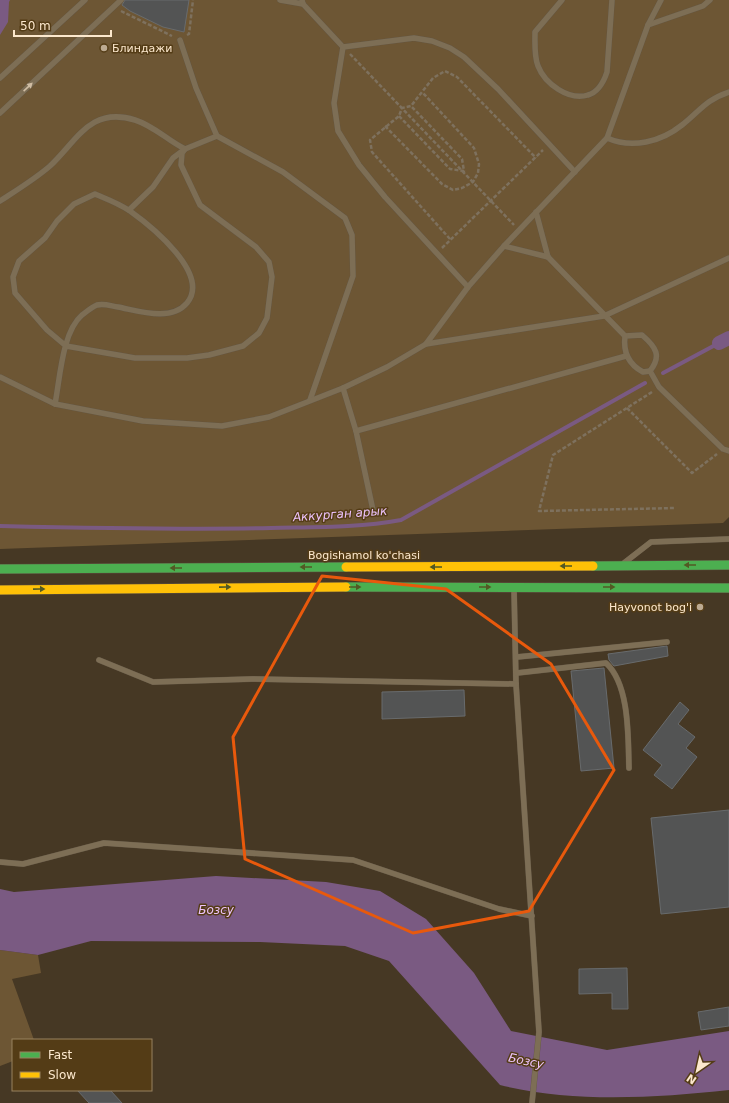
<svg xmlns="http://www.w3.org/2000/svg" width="729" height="1103" font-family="'DejaVu Sans',sans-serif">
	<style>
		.green { fill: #6d5634 }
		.water { fill: #7a5a82 }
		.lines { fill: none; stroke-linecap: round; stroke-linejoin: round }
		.stream { stroke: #7a5a82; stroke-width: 4 }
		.canal { stroke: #7a5a82; stroke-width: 14 }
		.building { fill: #535454; stroke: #686b6d }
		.lane-casing { stroke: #615544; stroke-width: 6 }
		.fast-casing { stroke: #615544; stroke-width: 10 }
		.slow-casing { stroke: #615544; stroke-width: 10 }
		.path { stroke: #7e715e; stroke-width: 2.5; stroke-dasharray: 4 2; stroke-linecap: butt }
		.lane { stroke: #7d6e55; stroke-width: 5.5 }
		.fast { stroke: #4caf50; stroke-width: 9 }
		.slow { stroke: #ffc107; stroke-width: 9 }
		.oneway { fill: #d0bda3 }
		.oneway2 { fill: #525924 }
		.marked { fill: none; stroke: #e8590c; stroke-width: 3; stroke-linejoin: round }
		.poi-dot { fill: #bcaa92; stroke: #543c16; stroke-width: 1.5 }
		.labels { text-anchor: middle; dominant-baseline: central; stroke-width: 3; stroke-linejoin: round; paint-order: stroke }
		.poi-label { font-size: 11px; fill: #fce8cd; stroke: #543c16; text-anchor: start }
		.street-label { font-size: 11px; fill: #fce8cd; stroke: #543c16 }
		.water-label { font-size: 12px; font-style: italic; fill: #ecc2fb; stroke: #543c16 }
	</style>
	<rect width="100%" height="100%" fill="#463824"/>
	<!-- green -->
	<g class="green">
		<polygon points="0,0 729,0 729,517 723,523 0,549"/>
		<polygon points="0,950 38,955 41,973 12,979 34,1040 13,1040 13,1061 0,1066"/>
	</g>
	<!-- water -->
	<g class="water">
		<polygon points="0,0 10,0 9,2 8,22 0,35"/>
		<path d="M216,876L326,882L380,891L426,919L474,973L511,1031L607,1050L729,1031V1090C655,1098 571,1103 500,1085L389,961L345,946L260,942L91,941L38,955L0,950V889L14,892Z"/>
	</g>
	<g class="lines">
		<!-- stream -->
		<g class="stream">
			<polyline points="663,373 719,343"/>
			<path d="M0,526C90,528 181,530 271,528C314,527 358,528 401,520L645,383"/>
		</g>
		<!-- canal -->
		<polyline class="canal" points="719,343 729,338"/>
	</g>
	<!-- building -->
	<g class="building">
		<polygon points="125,0 189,0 184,32 163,27 130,11 122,5"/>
		<polygon points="667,646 668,656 614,666 609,660 608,654"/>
		<polygon points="604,668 614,768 581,771 571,671"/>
		<polygon points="464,690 465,716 382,719 382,692"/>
		<polygon points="680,702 689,710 678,724 695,737 686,748 697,757 672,789 654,775 662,765 643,750"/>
		<polygon points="729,810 729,907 661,914 651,818"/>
		<polygon points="627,968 628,1009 612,1009 612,993 579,994 579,969"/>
		<polygon points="729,1007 729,1026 701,1030 698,1012"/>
		<polygon points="77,1090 110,1090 122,1103 89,1103"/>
	</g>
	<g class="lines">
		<defs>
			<g id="lane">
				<polyline points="280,0 303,4"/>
				<polyline points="302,0 303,4 343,47"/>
				<path d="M562,0L535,32C535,43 534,56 538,66C545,84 569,101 588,95C599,92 604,81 607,72L612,0"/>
				<polyline points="648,25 703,6 710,0"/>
				<polyline points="180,40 196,88 217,136 283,172 345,218 352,235 353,276 310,400"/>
				<polyline points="343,47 334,103 338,131 359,165 385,197 468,287"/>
				<polyline points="343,47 414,38 432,41 450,48 464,57 498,89 575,172"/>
				<polyline points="0,78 85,0"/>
				<polyline points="0,113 121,0"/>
				<path d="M607,138C632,149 661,142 682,125C700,111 705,100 729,92"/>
				<path d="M0,201C17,190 35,179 50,166C77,141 90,106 135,120C154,126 167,140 185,149L182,153L181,165L200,205L256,247L269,262L272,277L267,318L259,333L243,346L209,355L187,358H135L66,346L47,330L15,293L13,277L19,261L45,238L57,221L74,204L95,194C107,199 120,204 130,211C151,226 211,274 187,303C171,322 139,311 118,307C111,306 104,303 97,305C92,307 86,312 82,315C62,332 60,379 55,404"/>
				<polyline points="129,210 153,187 173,158 185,149 217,136"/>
				<path d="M536,212L548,257L625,336L642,335C656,347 662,356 650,371L659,387L723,449L729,451"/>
				<polyline points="504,246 548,257"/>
				<path d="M625,336C623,352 628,364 643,372L650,371"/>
				<polyline points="426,344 604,316 729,258"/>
				<polyline points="0,377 55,404 143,421 222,426 269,417 343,388 387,367 426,344 468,287 504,246 607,138 648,25 661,0"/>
				<polyline points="343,388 356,431 373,510"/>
				<polyline points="356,431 626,356"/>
				<polyline points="624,563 651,542 729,539"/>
				<polyline points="514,588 516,684 539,1032 532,1103"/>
				<polyline points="517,657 667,642"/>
				<polyline points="99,660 153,682 252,679 516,684"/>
				<path d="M517,673L606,663C630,685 628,738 629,768"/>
				<polyline points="0,862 23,864 104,843 353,860 499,909 532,916"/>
			</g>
			<g id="fast">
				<polyline points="593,566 729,565"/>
				<polyline points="0,569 346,567"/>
				<polyline points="346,587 729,588"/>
			</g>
			<g id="slow">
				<polyline points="346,567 593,566"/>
				<polyline points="0,590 346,587"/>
			</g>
		</defs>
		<!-- lane casing -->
		<use href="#lane" class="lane-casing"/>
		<!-- fast casing -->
		<use href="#fast" class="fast-casing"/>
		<!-- slow casing -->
		<use href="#slow" class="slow-casing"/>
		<!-- path -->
		<g class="path">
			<polyline points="121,11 172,36"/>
			<polyline points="187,35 189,34 193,0"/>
			<polyline points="350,54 514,225"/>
			<polyline points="399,116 450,169 464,171 462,159 411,106"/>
			<polyline points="385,126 442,184 453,190 462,188 473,182 478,173 479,164 474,148 423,93"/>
			<polyline points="450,239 372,152 370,140 399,116 402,108 411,106 433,78 445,71 457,77 536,158"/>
			<polyline points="442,248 543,150"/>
			<polyline points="652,392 553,455 539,511 675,508"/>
			<polyline points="627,408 692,473 717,454"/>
		</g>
		<!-- lane -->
		<use href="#lane" class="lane"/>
		<!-- fast -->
		<use href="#fast" class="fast"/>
		<!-- slow -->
		<use href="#slow" class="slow"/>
	</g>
	<!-- one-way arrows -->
	<defs><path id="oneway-solid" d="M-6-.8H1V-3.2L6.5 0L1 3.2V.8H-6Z"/></defs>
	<use class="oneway" href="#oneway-solid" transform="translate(28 87) rotate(-43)"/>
	<g class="oneway2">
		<use href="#oneway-solid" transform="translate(690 565) rotate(180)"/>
		<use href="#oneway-solid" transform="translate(566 566) rotate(180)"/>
		<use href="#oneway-solid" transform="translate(306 567) rotate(180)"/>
		<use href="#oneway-solid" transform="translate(436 567) rotate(180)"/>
		<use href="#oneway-solid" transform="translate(176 568) rotate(180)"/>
		<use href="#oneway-solid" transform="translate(225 587) rotate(-1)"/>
		<use href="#oneway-solid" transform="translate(355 587)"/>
		<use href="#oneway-solid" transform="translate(485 587)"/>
		<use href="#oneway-solid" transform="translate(609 587)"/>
		<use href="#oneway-solid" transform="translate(39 589) rotate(-1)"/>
	</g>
	<!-- marked area -->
	<path class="marked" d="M322,576L446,589L551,664L614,770L529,911L413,933L245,859L233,737Z"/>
	<!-- markers -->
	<g class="poi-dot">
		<circle cx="104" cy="48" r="4"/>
		<circle cx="700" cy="607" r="4"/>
	</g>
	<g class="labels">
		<!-- poi labels -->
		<g class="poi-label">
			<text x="112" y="48">Блиндажи</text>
			<text x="692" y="607" text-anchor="end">Hayvonot bog'i</text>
		</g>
		<!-- street labels -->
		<g class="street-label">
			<text x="364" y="555">Bogishamol ko'chasi</text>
		</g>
		<!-- water labels -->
		<g class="water-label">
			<text transform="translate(340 514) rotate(-4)">Аккурган арык</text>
			<text x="216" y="910">Бозсу</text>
			<text transform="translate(526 1061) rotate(12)">Бозсу</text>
		</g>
	</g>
	<!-- legend -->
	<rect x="12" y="1039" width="140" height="52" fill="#543c16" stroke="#97815f"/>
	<rect x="20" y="1052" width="20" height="6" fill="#4caf50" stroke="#97815f"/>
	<text x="48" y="1059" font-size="12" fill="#fce8cd">Fast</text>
	<rect x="20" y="1072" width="20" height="6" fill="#ffc107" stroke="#97815f"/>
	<text x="48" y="1079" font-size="12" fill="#fce8cd">Slow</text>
	<!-- north arrow -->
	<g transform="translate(697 1071) rotate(214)" stroke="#543c16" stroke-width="3" paint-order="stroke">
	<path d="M0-3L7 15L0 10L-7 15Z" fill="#fce8cd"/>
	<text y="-6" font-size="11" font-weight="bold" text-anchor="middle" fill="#fce8cd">N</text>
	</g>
	<!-- scale -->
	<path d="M14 30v6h97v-6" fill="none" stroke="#fce8cd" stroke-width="2"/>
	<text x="20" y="30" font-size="12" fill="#fce8cd" stroke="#543c16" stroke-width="3" paint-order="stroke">50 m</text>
</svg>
